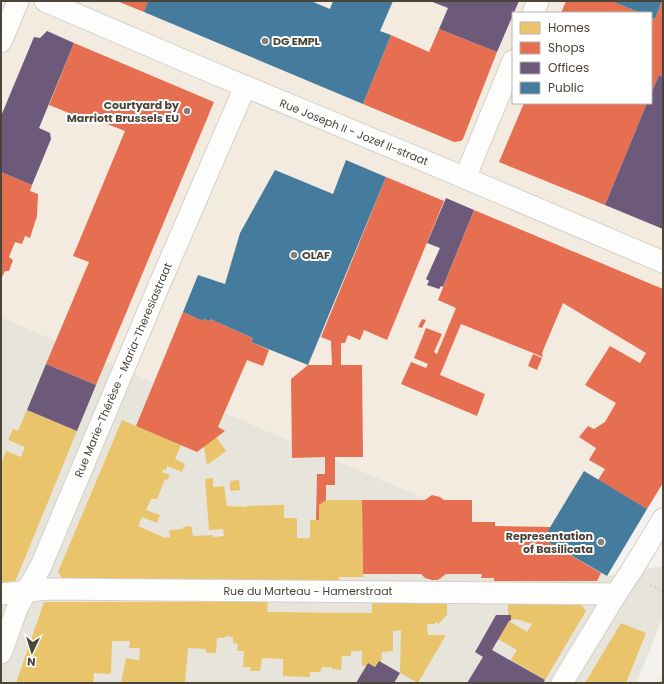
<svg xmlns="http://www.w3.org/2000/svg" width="664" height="684" font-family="Poppins,sans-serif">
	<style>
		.residential { fill: #e7e4dc }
		.commercial { fill: #f3ebdf; fill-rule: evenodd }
		.homes { fill: #e9c46a }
		.shops { fill: #e76f51 }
		.offices { fill: #6d597a }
		.public { fill: #457b9d }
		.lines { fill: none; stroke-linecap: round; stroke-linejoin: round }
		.minor-casing { stroke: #d2d0cb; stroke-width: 23 }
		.path { stroke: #d3d2cc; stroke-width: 2.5; stroke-dasharray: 2 2; stroke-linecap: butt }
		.minor { stroke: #fdfdfc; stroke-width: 21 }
		.poi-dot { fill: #868178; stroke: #fff; stroke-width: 1.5 }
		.labels { text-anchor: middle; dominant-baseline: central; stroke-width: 4; stroke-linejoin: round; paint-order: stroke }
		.poi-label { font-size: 11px; font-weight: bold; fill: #4b4439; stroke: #fff; text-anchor: start }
		.street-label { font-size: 11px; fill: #4b4439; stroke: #fff }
	</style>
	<rect width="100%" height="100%" fill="#f4f2ee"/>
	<!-- residential -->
	<polygon class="residential" points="1,317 607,576 663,566 663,616 637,683 1,683"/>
	<!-- commercial -->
	<path class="commercial" d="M1,1H663V483L607,576L1,317ZM513,13H651V103H513Z"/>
	<!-- homes -->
	<g class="homes">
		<polygon points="27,410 77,431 15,582 1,583 1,464 6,451 21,457 25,447 8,440 13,429 18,431"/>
		<polygon points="122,420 181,445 175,459 185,464 182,472 167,466 166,470 164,469 162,472 170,475 167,480 165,479 157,499 151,499 146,510 160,515 157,523 142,517 138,526 165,538 170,537 169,530 183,529 183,527 191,526 193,536 213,535 213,537 224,536 223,529 209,530 205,479 213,478 213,487 224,486 227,506 247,507 246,506 284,505 284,518 295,518 297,519 297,538 310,538 310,520 319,520 319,505 325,500 362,500 363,577 339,577 339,581 64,581 58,572"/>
		<polygon points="216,437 226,451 207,465 204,446"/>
		<polygon points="239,480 240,490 230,491 230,481"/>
		<polygon points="44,602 268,602 267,612 350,613 372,613 372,602 447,603 447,615 438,624 436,622 434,624 427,624 428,635 446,635 418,683 400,673 401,630 393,631 393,651 382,652 381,662 379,661 375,667 368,663 366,666 362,666 362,651 351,651 351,656 342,656 341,670 332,669 332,667 322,667 320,672 310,672 310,677 283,676 283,659 262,658 260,671 250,671 251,667 243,667 244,651 237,651 238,644 233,643 233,637 225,636 225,638 217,638 216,653 206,653 206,649 188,648 185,683 121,683 126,658 139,660 140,648 129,648 130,641 112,641 111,674 94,673 93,683 16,683"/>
		<polygon points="508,603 581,604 586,611 545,680 511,660 517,650 498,639 509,621 527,632 532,624 516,619 511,620 511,615 508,615"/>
		<polygon points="621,623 646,633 626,683 585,683"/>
	</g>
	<!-- shops -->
	<g class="shops">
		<polygon points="117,1 148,1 144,12"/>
		<polygon points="566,1 611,1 641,13 561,13"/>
		<polygon points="662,1 663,77 659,75 651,94 651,17 655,19"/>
		<polygon points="439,29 497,52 463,139 461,141 454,142 363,104 391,35 429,52"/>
		<polygon points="74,43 214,102 96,385 46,364 89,262 73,256 125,131 97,120 96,124 49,105"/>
		<polygon points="524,103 647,103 605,205 499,162"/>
		<polygon points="1,172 32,185 30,191 38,194 37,216 30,238 25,236 22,244 15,242 9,257 13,260 9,271 5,271 1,279"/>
		<polygon points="386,177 444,201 387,340 364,330 360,340 348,335 345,343 341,343 341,365 362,365 363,457 335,457 335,485 326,485 326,500 319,505 319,520 316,520 317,474 325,474 325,457 292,458 291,379 308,365 332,365 331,341 321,337"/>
		<polygon points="474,210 663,289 663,483 647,509 598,480 605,469 589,460 596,448 579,437 588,426 594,429 605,422 616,403 585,385 610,346 640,363 646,353 563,303 542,353 543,357 461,324 440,375 485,394 477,416 401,384 411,362 426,368 428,364 414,358 426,328 442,334 434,352 437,354 456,308 438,300"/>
		<polygon points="183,312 203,321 204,319 210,321 210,319 253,338 251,342 269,350 263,366 247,360 218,427 225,431 197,452 136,426"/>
		<polygon points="422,319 426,320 422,328 418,327"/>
		<polygon points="533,354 542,358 537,370 528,366"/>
		<polygon points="432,495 440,497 444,500 472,500 472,522 495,522 495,526 551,527 543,539 601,573 597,581 494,581 494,578 481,578 482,574 446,574 438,580 432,580 425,578 421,574 363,574 362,500 425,500"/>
	</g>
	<!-- offices -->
	<g class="offices">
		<polygon points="430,1 519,1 497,52 439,29 448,8"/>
		<polygon points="47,31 74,43 39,128 50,133 51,139 32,185 1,172 1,116 34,37 40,38"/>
		<polygon points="659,75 663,77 663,229 605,205 647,103 651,103 651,94"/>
		<polygon points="446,198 474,210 443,287 441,286 439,289 427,285 429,281 426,279 440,248 427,243"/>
		<polygon points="46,364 96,385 77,431 27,410"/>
		<polygon points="496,615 511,615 511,620 509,621 492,650 545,680 543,683 467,683 483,657 475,652"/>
		<polygon points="379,661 400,673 394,683 356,683 368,663 375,667"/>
	</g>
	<!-- public -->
	<g class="public">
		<polygon points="148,1 311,1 330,9 333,1 393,1 380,31 391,35 363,104 144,12"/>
		<polygon points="611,1 662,1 655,19 651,17 651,13 641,13"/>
		<polygon points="346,160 386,177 308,365 251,342 253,338 210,319 210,321 204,319 203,321 183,312 198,275 225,284 240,233 275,170 333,194"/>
		<polygon points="584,471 647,509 607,576 543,539"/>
	</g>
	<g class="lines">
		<defs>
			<g id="minor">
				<polyline points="45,1 206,70 444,169 663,262"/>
				<polyline points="533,13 538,1"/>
				<polyline points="1,42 18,1"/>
				<polyline points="465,178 513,61"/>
				<polyline points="1,594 48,589 616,594"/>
				<polyline points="1,653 18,606 41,566 160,283 245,87"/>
				<polyline points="562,683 616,594 630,573 663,519"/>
			</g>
		</defs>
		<!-- minor casing -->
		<use href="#minor" class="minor-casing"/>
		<!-- path -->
		<g class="path">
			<polyline points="650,585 663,591"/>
			<polyline points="661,683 663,675"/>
		</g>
		<!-- minor -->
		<use href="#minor" class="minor"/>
	</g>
	<!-- markers -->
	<g class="poi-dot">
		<circle cx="265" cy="41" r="4"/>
		<circle cx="187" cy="111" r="4"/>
		<circle cx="294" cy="255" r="4"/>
		<circle cx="601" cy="542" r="4"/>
	</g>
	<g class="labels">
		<!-- poi labels -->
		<g class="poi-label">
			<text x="273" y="41">DG EMPL</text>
			<text x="179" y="105" text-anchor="end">Courtyard by<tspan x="179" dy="13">Marriott Brussels EU</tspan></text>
			<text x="302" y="255">OLAF</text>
			<text x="593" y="536" text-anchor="end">Representation<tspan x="593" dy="13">of Basilicata</tspan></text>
		</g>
		<!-- street labels -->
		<g class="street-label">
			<text transform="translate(354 132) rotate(22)">Rue Joseph II - Jozef II-straat</text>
			<text transform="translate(123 370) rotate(-67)">Rue Marie-Thérèse - Maria-Theresiastraat</text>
			<text x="308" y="591">Rue du Marteau - Hamerstraat</text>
		</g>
	</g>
	<!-- border -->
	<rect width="664" height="684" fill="none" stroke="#4b4439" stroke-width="4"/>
	<!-- legend -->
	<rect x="512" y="12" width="140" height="92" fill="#ffffff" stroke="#b7b4b0"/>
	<rect x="520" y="22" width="20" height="12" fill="#e9c46a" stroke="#b7b4b0"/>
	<text x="548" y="32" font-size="12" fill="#4b4439">Homes</text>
	<rect x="520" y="42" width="20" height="12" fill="#e76f51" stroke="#b7b4b0"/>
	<text x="548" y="52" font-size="12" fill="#4b4439">Shops</text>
	<rect x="520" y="62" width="20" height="12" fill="#6d597a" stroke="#b7b4b0"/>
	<text x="548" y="72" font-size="12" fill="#4b4439">Offices</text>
	<rect x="520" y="82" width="20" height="12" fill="#457b9d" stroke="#b7b4b0"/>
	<text x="548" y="92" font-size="12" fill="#4b4439">Public</text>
	<!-- north arrow -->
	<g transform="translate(32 652) rotate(184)" stroke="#ffffff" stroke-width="3" paint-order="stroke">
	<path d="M0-3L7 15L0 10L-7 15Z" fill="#4b4439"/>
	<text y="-6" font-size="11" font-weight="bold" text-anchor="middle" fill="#4b4439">N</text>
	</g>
</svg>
